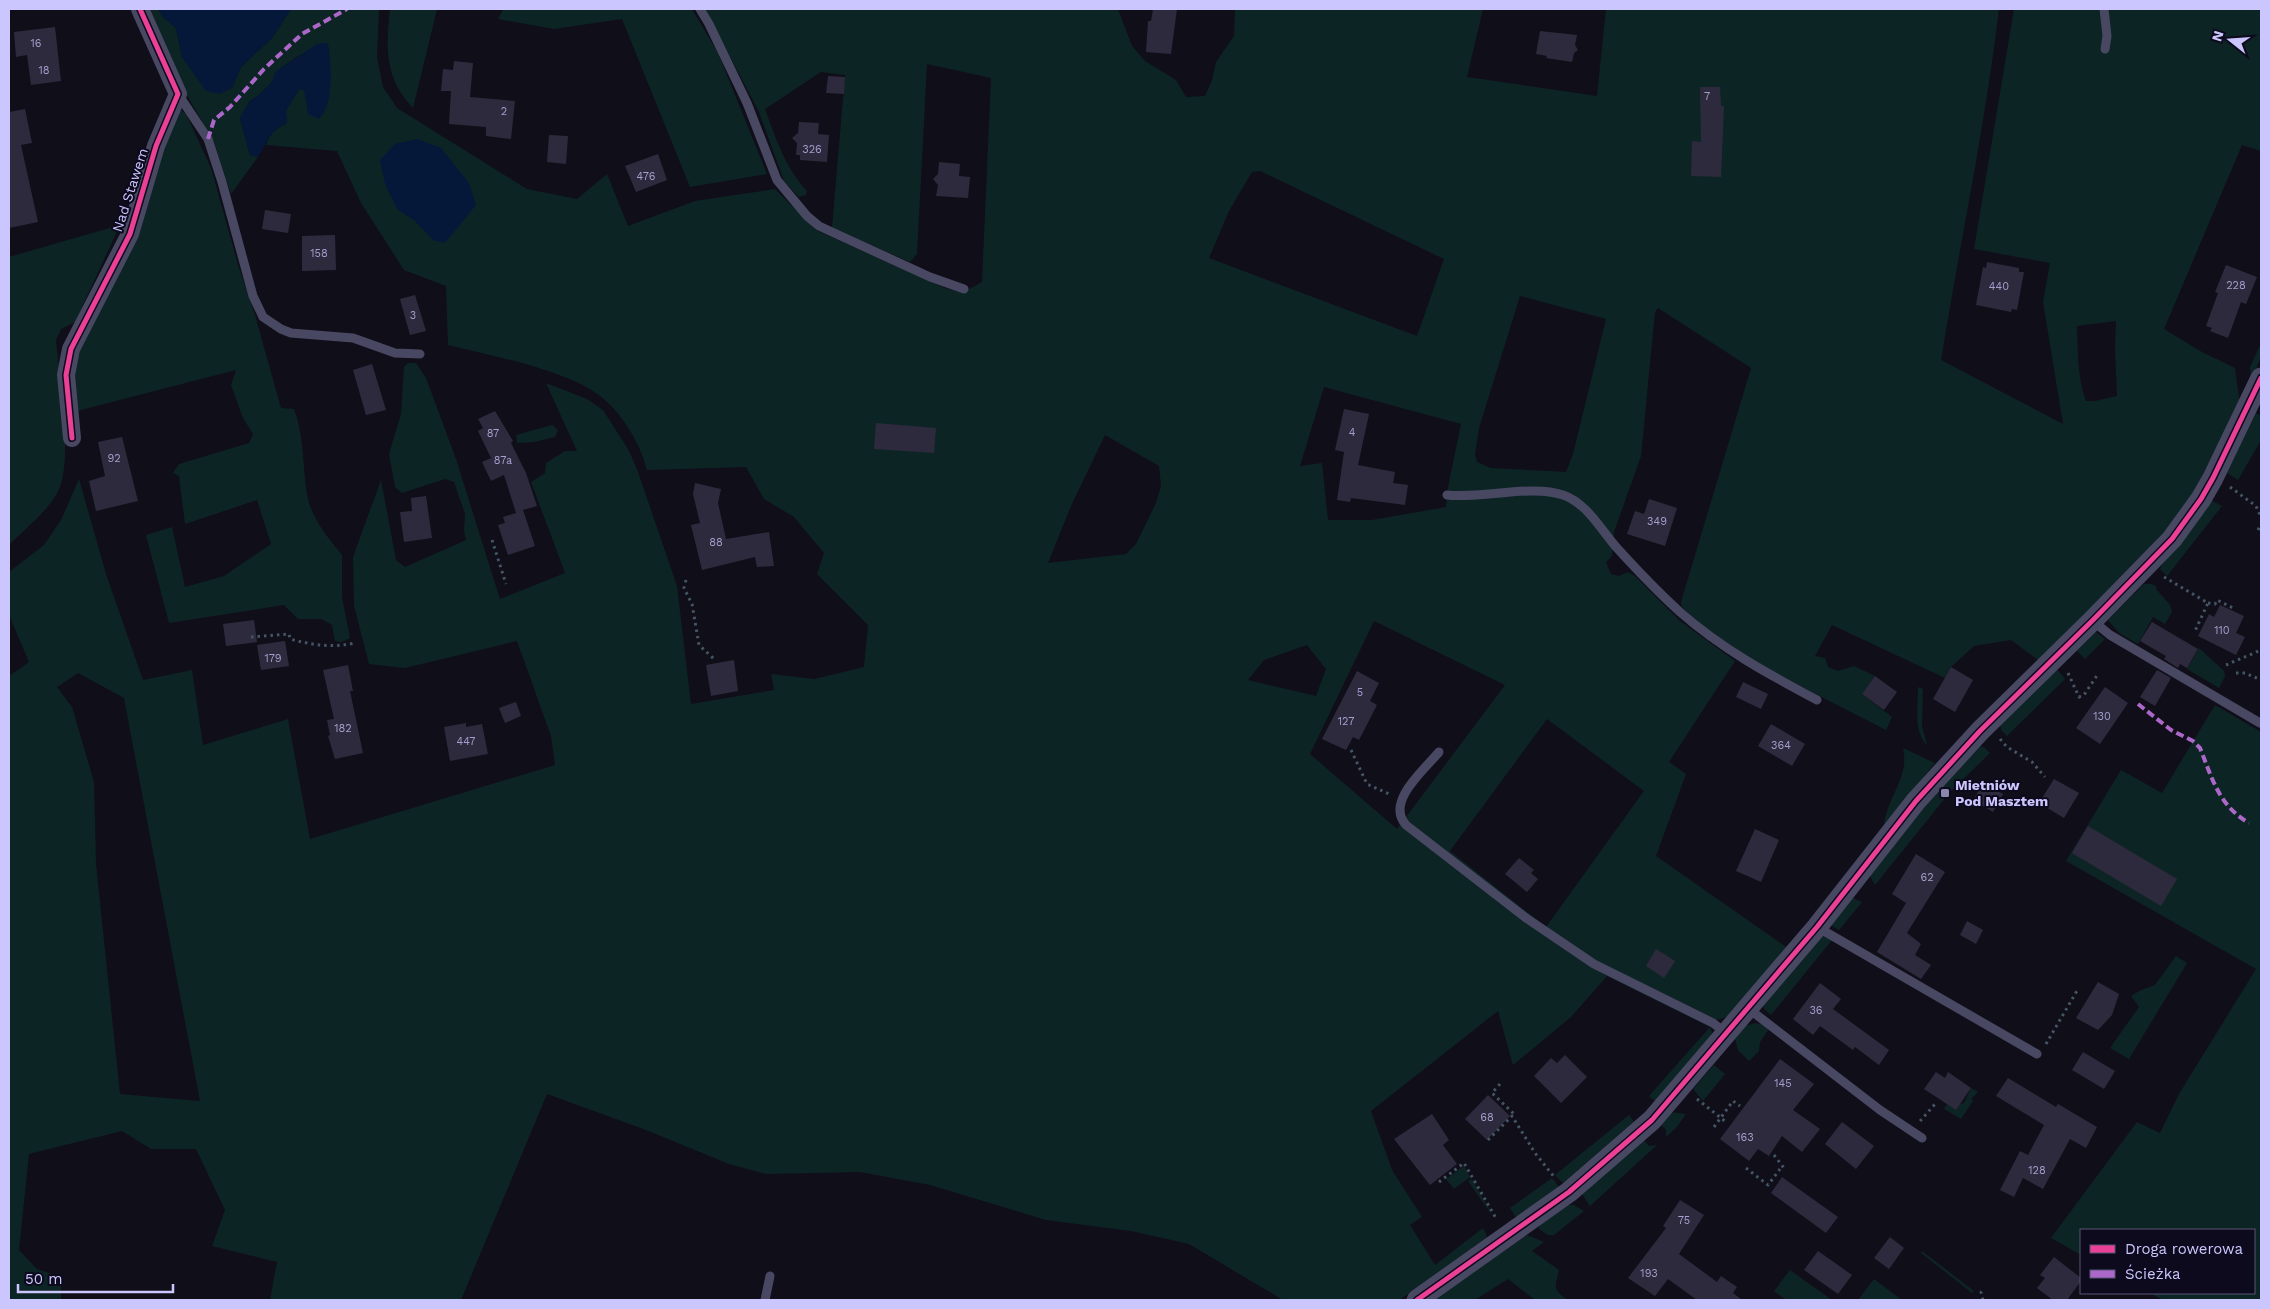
<svg xmlns="http://www.w3.org/2000/svg" width="2270" height="1309" font-family="'Work Sans',sans-serif">
	<style>
		.green { fill: #0d2425; fill-rule: evenodd }
		.water { fill: #051839 }
		.building { fill: #2e2a3d }
		.lines { fill: none; stroke-linecap: round; stroke-linejoin: round }
		.path { stroke: #445565; stroke-width: 3; stroke-dasharray: 2.5 4; stroke-linecap: butt }
		.service { stroke: #494863; stroke-width: 9 }
		.minor { stroke: #494863; stroke-width: 18 }
		.tertiary { stroke: #494863; stroke-width: 21 }
		.quiet { stroke: #ac68c9; stroke-width: 4; stroke-dasharray: 8 4; stroke-linecap: butt }
		.cycleway-casing { stroke: #0d0a1d; stroke-width: 8 }
		.cycleway { stroke: #ea4096; stroke-width: 5 }
		.poi-dot { fill: #8a86ae; stroke: #0d0a1d; stroke-width: 2 }
		.labels { text-anchor: middle; dominant-baseline: central; stroke-width: 4; stroke-linejoin: round; paint-order: stroke }
		.number-label { font-size: 11px; fill: #a49fce }
		.street-label { font-size: 14px; fill: #ccc6ff; stroke: #0d0a1d }
		.poi-label { font-size: 14px; font-weight: bold; fill: #ccc6ff; stroke: #0d0a1d; text-anchor: start }
	</style>
	<rect width="100%" height="100%" fill="#100e19"/>
	<!-- green -->
	<g class="green">
		<path d="M148,9H158L163,17L176,28L182,57L191,68L232,88L241,67L272,38L291,9H379L377,57L383,87L397,108L527,189L577,199L607,174L628,226L695,201L775,189L816,230L942,287L962,293L982,282L991,78L927,64L917,254L910,262L832,228L845,75L821,72L765,109C776,139 785,167 807,191L806,195L799,197L784,181L759,112L705,9H1118L1132,46L1145,61L1176,80L1186,97L1205,96L1212,80L1216,62L1234,36L1235,9H1483L1467,77L1597,96L1606,9H1999C1985,127 1960,243 1941,360L2063,424L2043,302L2050,263L1974,249L2014,9H2261V151L2242,145L2164,329L2202,352L2235,368L2240,405L2188,502L2151,551L2038,660L2011,640L1974,646L1951,667L1945,678L1832,625L1815,656L1825,658L1828,667L1838,671L1854,666L1875,676L1862,694L1892,717L1886,730L1747,659L1716,638L1682,607L1681,602L1751,368L1658,308L1655,312L1641,456L1614,532L1612,556L1606,562L1611,574L1619,576L1628,572L1635,576L1680,621L1735,661L1669,762L1686,774L1656,856L1789,949L1730,1016L1716,1020L1710,1027L1712,1032L1708,1044L1656,1102L1649,1096L1710,1027L1607,976L1571,1017L1513,1065L1498,1011L1371,1111L1392,1170L1422,1217L1410,1225L1435,1265L1483,1228L1487,1236L1485,1242L1399,1300H1283L1189,1244L1131,1231L1046,1220L930,1185L860,1172L766,1174L729,1164L646,1130L547,1094L461,1300H270L277,1262L212,1246L225,1210L196,1149H151L122,1131L29,1154L19,1250L37,1269L61,1277V1300H9V676L29,662L9,615V572L44,545L61,520L79,479L106,574L143,680L192,670L203,745L288,719L310,839L555,765L551,736L517,641L405,668L369,664L354,606L353,557L381,480L396,560L405,567L466,540L464,530L465,514L454,482L445,479L402,493L395,487L389,454L401,414L404,367L408,363H416L426,378L456,459L500,599L565,573L531,482L545,473L546,463L565,451H577L546,383L587,399L603,410L628,449L637,469L677,586L691,704L774,690L771,674L814,679L864,667L868,625L817,574L824,553L794,517L764,499L746,467L647,470C639,439 617,404 588,388C548,366 492,356 448,345L446,286L404,270L361,203L337,151L266,145C270,132 276,129 287,123L285,111L299,89L304,90L299,55L277,71L271,83L260,94L250,101L240,118L250,155L258,157L231,194L214,142L185,92ZM1260,171L1444,259L1417,336L1209,258L1229,211L1252,172ZM1520,296L1606,319L1573,454L1566,472L1491,468L1477,462L1475,454L1479,428ZM2116,321L2115,348L2117,396L2095,401H2086C2077,377 2078,351 2077,326ZM1324,387L1461,424L1448,487L1446,507L1372,520H1328L1322,463L1300,466ZM1105,435L1159,466L1161,486L1156,503L1136,544L1126,554L1048,563L1071,506ZM1374,621L1505,685L1397,829L1310,754ZM1307,645L1326,669L1316,696L1248,680L1264,660ZM78,673L124,698L200,1101L120,1094L96,864L94,782L72,707L57,687ZM1547,719L1644,791L1546,927L1450,851Z"/>
		<path d="M390,9H437L413,108C384,78 386,47 390,9Z"/>
		<polygon points="503,9 692,9 718,53 767,174 690,187 622,19 554,29 498,19"/>
		<path d="M180,109L186,114L211,168L239,268L255,315L281,408L294,409C305,438 302,469 308,499C313,520 329,539 342,555V597L350,638L342,642L335,641L332,625L321,619H298L284,605L169,623L146,535L172,527L185,587L224,576L271,544L257,500L185,524L179,476L173,473L179,464L249,443L253,434L243,418L231,385L236,370L73,412L75,355L151,181Z"/>
		<path d="M120,225L75,322L61,329L56,340C59,376 75,466 56,495C44,514 25,529 9,545V257Z"/>
		<polygon points="2261,343 2261,357 2251,382 2250,367"/>
		<polygon points="2256,413 2261,416 2261,440 2238,480 2227,473"/>
		<polygon points="552,425 558,430 555,437 534,442 517,443 516,435"/>
		<polygon points="2211,500 2222,506 2167,576 2160,569 2162,564"/>
		<polygon points="2144,584 2152,584 2157,587 2156,589 2170,605 2172,612 2165,624 2153,617 2138,644 2119,633 2108,620"/>
		<polygon points="2096,632 2105,639 2085,659 2077,651"/>
		<polygon points="2199,648 2224,671 2225,676 2219,688 2187,669"/>
		<polygon points="2057,669 2065,679 2007,736 2001,730 2000,724"/>
		<path d="M1918,687L1923,689L1922,726L1927,745C1913,731 1918,706 1918,687Z"/>
		<polygon points="2215,705 2261,732 2261,1300 2163,1300 2150,1293 2254,1293 2254,1230 2081,1230 2081,1255 2051,1238 2137,1122 2160,1133 2179,1094 2256,969 2066,861 2121,770 2162,793"/>
		<polygon points="1978,746 1984,747 1990,753 1950,792 1875,885 1870,876 1872,870 1939,789"/>
		<path d="M1903,748L1935,763L1884,825C1887,797 1910,777 1903,748Z"/>
		<polygon points="1853,898 1862,902 1839,930 1828,924"/>
		<polygon points="1821,934 1832,940 1771,1015 1764,1009 1763,1006"/>
		<polygon points="2176,956 2187,963 2129,1059 2110,1048 2139,1007 2131,996 2141,990 2155,985"/>
		<polygon points="1755,1023 1762,1024 1769,1029 1760,1042 1759,1051 1749,1061 1738,1050 1735,1039 1746,1026"/>
		<polygon points="1714,1065 1725,1074 1703,1101 1693,1089"/>
		<polygon points="1971,1088 1978,1092 1971,1099 1973,1101 1961,1119 1944,1109 1947,1104 1956,1110 1960,1104 1964,1103"/>
		<polygon points="1670,1112 1686,1114 1677,1127 1666,1137 1666,1130 1659,1123"/>
		<polygon points="1629,1115 1634,1122 1563,1183 1555,1175"/>
		<polygon points="1643,1139 1649,1146 1657,1145 1590,1206 1582,1194"/>
		<polygon points="1464,1166 1470,1177 1454,1189 1446,1179"/>
		<polygon points="1552,1178 1559,1187 1517,1219 1510,1208"/>
		<polygon points="1472,1179 1494,1218 1468,1181"/>
		<polygon points="1568,1205 1574,1205 1584,1211 1554,1235 1548,1235 1539,1229 1539,1224"/>
		<path d="M1527,1235L1544,1242L1532,1251L1559,1270C1555,1288 1552,1289 1568,1300H1535L1508,1279L1475,1300H1432Z"/>
		<polygon points="1922,1251 1974,1291 1972,1293 1921,1253"/>
		<polygon points="1790,1270 1832,1300 1786,1300 1774,1291"/>
		<polygon points="1874,1279 1902,1300 1858,1300"/>
	</g>
	<!-- water -->
	<g class="water">
		<polygon points="158,9 291,9 272,38 241,67 232,88 220,94 206,91 182,57 176,28 163,17"/>
		<path d="M328,43C331,63 335,104 319,119L308,114L304,90L299,89L286,111L287,123C268,132 269,140 258,157L250,155L240,118L250,101L260,94L271,83L276,71L317,44Z"/>
		<polygon points="417,139 441,148 469,183 476,205 445,243 433,240 415,221 397,209 385,184 380,160 395,144"/>
	</g>
	<!-- building -->
	<g class="building">
		<polygon points="1153,9 1177,9 1171,54 1146,52 1148,21 1151,21"/>
		<polygon points="55,27 61,81 31,85 27,55 16,57 14,32"/>
		<polygon points="1540,31 1577,35 1575,45 1578,50 1574,53 1572,62 1546,58 1547,56 1536,54"/>
		<polygon points="454,61 473,63 470,97 515,101 511,139 486,136 486,127 449,124 451,91 441,91 443,69 453,70"/>
		<polygon points="828,76 845,77 844,94 826,93"/>
		<polygon points="1700,87 1720,87 1721,106 1724,106 1721,177 1691,176 1692,141 1701,142"/>
		<polygon points="25,109 32,143 21,145 38,222 9,228 9,112"/>
		<polygon points="799,122 819,123 818,134 829,135 827,162 800,160 800,155 796,155 797,143 792,138 798,133"/>
		<polygon points="549,135 568,136 566,164 547,162"/>
		<polygon points="658,154 667,180 636,192 625,166"/>
		<polygon points="939,162 960,164 959,176 970,177 968,198 936,196 938,185 933,179 938,174"/>
		<polygon points="265,210 291,214 288,233 262,229"/>
		<polygon points="335,235 336,270 302,271 302,236"/>
		<polygon points="1987,262 2019,268 2019,272 2024,272 2017,310 2012,309 2011,312 1976,305 1983,267 1986,268"/>
		<polygon points="2226,265 2257,277 2246,304 2241,302 2228,338 2210,331 2212,328 2206,326 2218,293 2215,292"/>
		<polygon points="415,295 426,331 410,335 400,299"/>
		<polygon points="372,364 386,410 366,415 353,370"/>
		<polygon points="1344,409 1369,414 1358,465 1395,472 1393,483 1408,485 1405,505 1351,498 1350,502 1337,500 1344,452 1335,450"/>
		<polygon points="495,411 513,441 511,443 526,473 537,506 523,510 535,546 508,555 498,525 505,523 503,517 516,513 504,475 491,481 482,462 491,458 478,431 483,428 478,419"/>
		<polygon points="876,423 936,428 934,453 874,449"/>
		<polygon points="122,437 138,501 96,511 89,481 105,476 98,442"/>
		<polygon points="695,483 721,489 718,503 726,539 769,532 774,566 757,567 755,557 702,570 691,525 700,523 693,494"/>
		<polygon points="426,496 432,538 404,542 400,512 412,511 411,498"/>
		<polygon points="1649,499 1677,508 1665,546 1627,534 1635,511 1644,514"/>
		<polygon points="2220,605 2244,616 2236,633 2245,637 2236,655 2198,636 2209,614 2214,617"/>
		<polygon points="254,620 257,642 226,646 223,624"/>
		<polygon points="2152,622 2198,649 2187,668 2180,664 2178,668 2164,659 2166,656 2140,641"/>
		<polygon points="285,641 289,666 261,670 257,645"/>
		<polygon points="734,660 738,691 711,696 706,665"/>
		<polygon points="348,665 353,691 350,691 363,753 335,759 328,736 330,735 327,720 334,719 323,670"/>
		<polygon points="1951,667 1973,680 1955,712 1933,699"/>
		<polygon points="2157,670 2171,678 2155,706 2140,697"/>
		<polygon points="1357,671 1379,683 1370,701 1377,705 1359,740 1353,737 1346,750 1322,739"/>
		<polygon points="1875,676 1897,692 1884,710 1862,694"/>
		<polygon points="1743,682 1768,694 1761,709 1736,697"/>
		<polygon points="2105,687 2128,703 2100,744 2076,728"/>
		<polygon points="516,702 521,716 505,723 499,708"/>
		<polygon points="466,723 466,727 482,724 488,754 450,761 444,727"/>
		<polygon points="1771,724 1805,744 1792,766 1758,746"/>
		<polygon points="2054,779 2079,793 2064,818 2039,803"/>
		<polygon points="1983,783 2003,794 1993,812 1973,800"/>
		<polygon points="2088,826 2177,879 2161,906 2072,853"/>
		<polygon points="1755,829 1779,840 1761,882 1736,871"/>
		<polygon points="1916,854 1945,872 1907,933 1921,944 1915,955 1931,965 1921,979 1877,952 1906,903 1892,894"/>
		<polygon points="1519,858 1534,870 1531,873 1538,879 1527,892 1505,874"/>
		<polygon points="1967,921 1983,930 1976,944 1960,935"/>
		<polygon points="1656,949 1675,961 1664,978 1646,966"/>
		<polygon points="2098,982 2119,994 2112,1015 2098,1030 2076,1018"/>
		<polygon points="1820,983 1841,999 1833,1009 1889,1050 1879,1065 1855,1047 1853,1050 1820,1026 1813,1035 1793,1019"/>
		<polygon points="2083,1052 2115,1071 2104,1089 2072,1070"/>
		<polygon points="1565,1055 1587,1077 1561,1103 1534,1076 1551,1058 1557,1063"/>
		<polygon points="1780,1059 1814,1084 1793,1110 1820,1129 1802,1152 1782,1136 1769,1156 1758,1149 1749,1161 1720,1139"/>
		<polygon points="1936,1072 1945,1078 1948,1072 1971,1088 1956,1110 1924,1089"/>
		<polygon points="2008,1078 2056,1107 2058,1104 2097,1127 2086,1148 2070,1139 2043,1189 2023,1178 2014,1197 2000,1190 2020,1151 2028,1155 2044,1125 1996,1096"/>
		<polygon points="1488,1095 1510,1116 1487,1140 1465,1119"/>
		<polygon points="1432,1114 1449,1140 1443,1145 1457,1164 1430,1185 1394,1139"/>
		<polygon points="1842,1122 1874,1146 1856,1169 1825,1144"/>
		<polygon points="1782,1177 1838,1217 1826,1233 1771,1193"/>
		<polygon points="1680,1200 1704,1215 1679,1254 1717,1282 1721,1276 1737,1287 1733,1293 1742,1300 1697,1300 1668,1279 1655,1296 1628,1278 1666,1228 1663,1226"/>
		<polygon points="1890,1237 1904,1248 1889,1269 1874,1258"/>
		<polygon points="1818,1251 1852,1275 1838,1294 1804,1270"/>
		<polygon points="2054,1257 2081,1278 2081,1281 2067,1300 2053,1300 2037,1288 2045,1278 2040,1275"/>
	</g>
	<g class="lines">
		<!-- path -->
		<g class="path">
			<polyline points="2230,487 2256,506 2261,517"/>
			<polyline points="2258,530 2261,524"/>
			<polyline points="492,540 506,584"/>
			<polyline points="2164,577 2208,603 2195,631"/>
			<polyline points="686,580 684,588 692,604 699,645 714,659"/>
			<polyline points="2208,603 2215,604 2217,600 2235,609"/>
			<path d="M251,637L289,634L290,639C312,645 332,648 355,643"/>
			<polyline points="2226,665 2261,650"/>
			<polyline points="2068,673 2079,697 2084,695 2098,674"/>
			<polyline points="2236,673 2245,673 2261,680"/>
			<polyline points="2000,739 2007,747 2032,762 2045,777"/>
			<polyline points="1351,750 1367,784 1389,794"/>
			<polyline points="2046,1044 2078,989"/>
			<polyline points="1500,1084 1492,1093 1514,1114 1512,1116"/>
			<polyline points="1697,1099 1726,1122"/>
			<polyline points="1920,1121 1936,1103"/>
			<polyline points="1714,1127 1733,1101 1740,1106"/>
			<polyline points="1488,1140 1512,1116 1535,1153 1555,1178"/>
			<polyline points="1774,1155 1784,1168"/>
			<polyline points="1746,1168 1768,1185 1780,1169"/>
			<polyline points="1439,1182 1464,1163 1497,1220"/>
			<polyline points="1983,1300 1981,1292 1984,1289"/>
		</g>
		<!-- service -->
		<g class="service">
			<polyline points="700,9 709,24 747,103 777,180 807,216 819,226 930,277 964,289"/>
			<polyline points="2104,9 2107,36 2105,49"/>
			<polyline points="178,94 208,139 222,182 253,296 263,317 281,329 291,333 353,338 395,353 420,354"/>
			<path d="M1447,495C1483,499 1532,484 1563,495C1587,503 1601,530 1617,548C1637,570 1658,592 1680,612C1722,649 1768,674 1817,700"/>
			<polyline points="2093,621 2110,635 2260,723"/>
			<path d="M1439,752C1424,770 1385,802 1406,825L1526,918L1594,964L1713,1023L1727,1034"/>
			<polyline points="1817,927 2037,1054"/>
			<polyline points="1749,1009 1880,1110 1922,1138"/>
			<polyline points="765,1300 770,1276"/>
		</g>
		<!-- minor -->
		<polyline class="minor" points="72,438 66,375 71,349 130,234 156,146 178,94 140,9"/>
		<!-- tertiary -->
		<polyline class="tertiary" points="1417,1300 1569,1192 1652,1120 1817,927 1916,801 1980,731 2093,620 2172,539 2201,499 2213,478 2261,378"/>
		<!-- quiet -->
		<g class="quiet">
			<polyline points="208,139 214,120 230,107 264,69 302,34 347,9"/>
			<path d="M2138,704L2171,730L2193,741L2200,748C2212,778 2219,806 2249,823"/>
		</g>
		<defs>
			<g id="cycleway">
				<polyline points="72,438 66,375 71,349 130,234 156,146 178,94 140,9"/>
				<polyline points="1417,1300 1569,1192 1652,1120 1817,927 1916,801 1980,731 2093,620 2172,539 2201,499 2213,478 2261,378"/>
			</g>
		</defs>
		<!-- cycleway casing -->
		<use href="#cycleway" class="cycleway-casing"/>
		<!-- cycleway -->
		<use href="#cycleway" class="cycleway"/>
	</g>
	<!-- markers -->
	<rect class="poi-dot" x="1940" y="788" width="10" height="10" rx="2.5"/>
	<g class="labels">
		<!-- number labels -->
		<g class="number-label">
			<text x="36" y="43">16</text>
			<text x="44" y="70">18</text>
			<text x="1707" y="96">7</text>
			<text x="504" y="111">2</text>
			<text x="812" y="149">326</text>
			<text x="646" y="176">476</text>
			<text x="319" y="253">158</text>
			<text x="2236" y="285">228</text>
			<text x="1999" y="286">440</text>
			<text x="413" y="315">3</text>
			<text x="1352" y="432">4</text>
			<text x="493" y="433">87</text>
			<text x="114" y="458">92</text>
			<text x="503" y="460">87a</text>
			<text x="1657" y="521">349</text>
			<text x="716" y="542">88</text>
			<text x="2222" y="630">110</text>
			<text x="273" y="658">179</text>
			<text x="1360" y="692">5</text>
			<text x="2102" y="716">130</text>
			<text x="1346" y="721">127</text>
			<text x="343" y="728">182</text>
			<text x="466" y="741">447</text>
			<text x="1781" y="745">364</text>
			<text x="1927" y="877">62</text>
			<text x="1816" y="1010">36</text>
			<text x="1783" y="1083">145</text>
			<text x="1487" y="1117">68</text>
			<text x="1745" y="1137">163</text>
			<text x="2037" y="1170">128</text>
			<text x="1684" y="1220">75</text>
			<text x="1649" y="1273">193</text>
		</g>
		<!-- street labels -->
		<g class="street-label">
			<text transform="translate(130 190) rotate(-72)">Nad Stawem</text>
		</g>
		<!-- poi labels -->
		<g class="poi-label">
			<text x="1955" y="785">Mietniów<tspan x="1955" dy="16">Pod Masztem</tspan></text>
		</g>
	</g>
	<!-- border -->
	<rect width="2270" height="1309" fill="none" stroke="#ccc6ff" stroke-width="20"/>
	<!-- legend -->
	<rect x="2080" y="1229" width="175" height="65" fill="#0d0a1d" stroke="#595577"/>
	<rect x="2090" y="1245" width="25" height="8" fill="#ea4096" stroke="#595577"/>
	<text x="2125" y="1254" font-size="15" fill="#ccc6ff">Droga rowerowa</text>
	<rect x="2090" y="1270" width="25" height="8" fill="#ac68c9" stroke="#595577"/>
	<text x="2125" y="1279" font-size="15" fill="#ccc6ff">Ścieżka</text>
	<!-- north arrow -->
	<g transform="translate(2230 40) rotate(287)" stroke="#0d0a1d" stroke-width="4" paint-order="stroke">
	<path d="M0-4L9 19L0 12L-9 19Z" fill="#ccc6ff"/>
	<text y="-8" font-size="14" font-weight="bold" text-anchor="middle" fill="#ccc6ff">N</text>
	</g>
	<!-- scale -->
	<path d="M18 1284v8h155v-8" fill="none" stroke="#ccc6ff" stroke-width="2.5"/>
	<text x="25" y="1284" font-size="15" fill="#ccc6ff" stroke="#0d0a1d" stroke-width="4" paint-order="stroke">50 m</text>
</svg>
